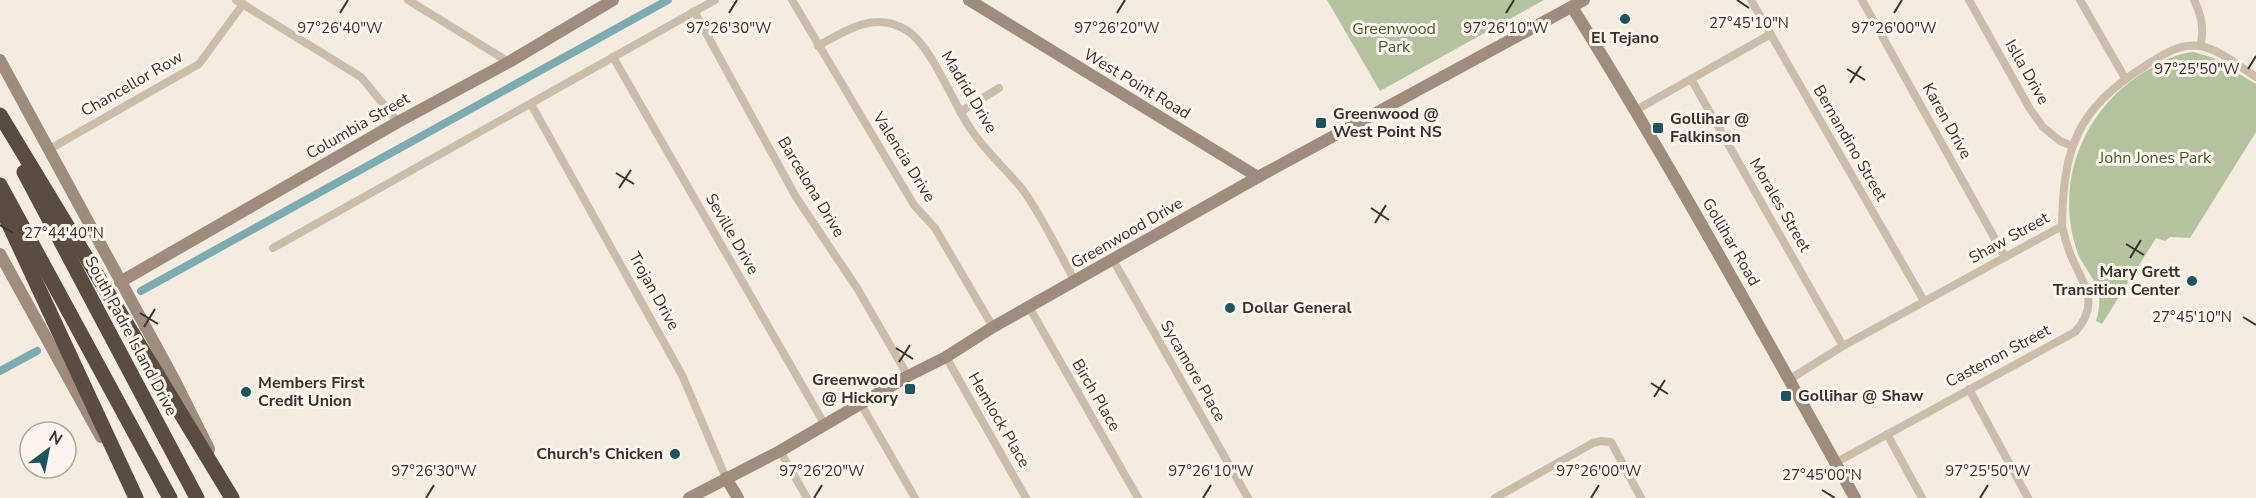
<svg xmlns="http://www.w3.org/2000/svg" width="2256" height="498" font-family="'Nunito Sans',sans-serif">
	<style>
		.green { fill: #b4c39f }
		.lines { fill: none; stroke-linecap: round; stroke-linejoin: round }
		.canal { stroke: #7eabb1; stroke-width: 8 }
		.street { stroke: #ccbdab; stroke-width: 8 }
		.secondary { stroke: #a08c7c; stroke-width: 12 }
		.highway { stroke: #5b4c42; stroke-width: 15 }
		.ticks { fill: none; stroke: #3a312a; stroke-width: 2 }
		.poi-dot { fill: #1f545d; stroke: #fbf5ed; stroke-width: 2 }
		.labels { text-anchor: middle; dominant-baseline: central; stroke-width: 6; stroke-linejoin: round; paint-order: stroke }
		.park-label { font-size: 16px; fill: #46592e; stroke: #fbf5ed }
		.poi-label { font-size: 16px; font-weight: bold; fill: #3a312a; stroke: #fbf5ed; text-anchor: start }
		.street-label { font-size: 16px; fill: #3a312a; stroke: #fbf5ed }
		.ticks-label { font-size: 15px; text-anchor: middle; fill: #3a312a; stroke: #fbf5ed; stroke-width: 6; stroke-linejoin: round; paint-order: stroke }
	</style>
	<rect width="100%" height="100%" fill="#f4ece0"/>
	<!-- green -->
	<g class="green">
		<polygon points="1327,0 1544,0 1380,91"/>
		<path d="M2193,52L2211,57L2256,84V132L2190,238L2170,237L2165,241L2156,238L2102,324L2096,321C2104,293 2097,285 2082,262C2076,252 2073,238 2071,227C2061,164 2092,103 2146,71C2161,62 2175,54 2193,52Z"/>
	</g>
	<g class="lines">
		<!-- canal -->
		<g class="canal">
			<polyline points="141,291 668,0"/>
			<polyline points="0,371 37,351"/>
		</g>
		<!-- street -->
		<g class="street">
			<polyline points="236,0 361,77 398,122"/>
			<polyline points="408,0 509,62"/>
			<polyline points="792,0 914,205 935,228 993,327"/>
			<polyline points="1751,0 1924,301"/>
			<polyline points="1862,0 2005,257"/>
			<polyline points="1969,0 2030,109 2043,127 2060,141 2072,146"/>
			<polyline points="2080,0 2125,78"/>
			<path d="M2194,0C2201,14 2205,30 2200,46"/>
			<polyline points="694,11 796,197 857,288 908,376"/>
			<path d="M818,46C846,30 874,11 906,30C930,43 953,103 970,128C985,151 1006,169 1023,190C1042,216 1059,253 1075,281"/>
			<polyline points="613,57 825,425"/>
			<polyline points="1691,79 1843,346"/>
			<polyline points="531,104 682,375 726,478"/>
			<polyline points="1636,110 1771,34"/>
			<polyline points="960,112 999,88"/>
			<polyline points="48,150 199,64 243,4"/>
			<polyline points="273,248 715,0"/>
			<polyline points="1113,260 1248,498"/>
			<polyline points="1029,307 1138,498"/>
			<polyline points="946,357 1026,498"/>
			<path d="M1790,379L1843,346L2062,226C2063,148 2077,109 2145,66C2162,55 2179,43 2200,46C2219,49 2240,67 2256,77"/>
			<polyline points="1969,389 2028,498"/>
			<polyline points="861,404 915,498"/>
			<polyline points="1887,434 1922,498"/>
			<polyline points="780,451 807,498"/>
			<path d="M1835,463L2075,332C2100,304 2085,287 2072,258C2067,248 2065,237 2062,226"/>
			<polyline points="1495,498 1593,443 1601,441 1611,442 1641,498"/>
		</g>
		<!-- secondary -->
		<g class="secondary">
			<polyline points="969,0 1258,177"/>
			<path d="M1572,7C1672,167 1763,333 1855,498"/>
			<polyline points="0,60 174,379 209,449"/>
			<polyline points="0,254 101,437"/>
			<polyline points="120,282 398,122 509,62 613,0"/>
			<polyline points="726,478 738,498"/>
			<polyline points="689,498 780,451 908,376 946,357 993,327 1258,177 1584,0"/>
		</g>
		<!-- highway -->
		<g class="highway">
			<polyline points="0,115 232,498"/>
			<polyline points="24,172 197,498"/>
			<polyline points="0,185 170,498"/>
			<polyline points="0,205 136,498"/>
		</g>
	</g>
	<!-- ticks -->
	<path class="ticks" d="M1737,0L1749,8M340,13L348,0M729,13L737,0M1117,13L1125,0M1506,13L1514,0M1894,13L1902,0M1847,69L1865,80M2248,69L2256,56M1850,83L1861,66M616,173L634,184M619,188L631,170M1371,208L1389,220M1375,223L1386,205M0,225L13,233M2126,244L2144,255M2130,258L2141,240M140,313L158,324M2243,317L2256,325M144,327L155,309M896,348L913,359M899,362L910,345M1651,383L1668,394M1654,397L1665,380M1822,490L1835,498M426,498L434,485M814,498L822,485M1203,498L1211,485M1591,498L1599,485M1980,498L1988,485"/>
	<!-- markers -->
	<g class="poi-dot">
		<circle cx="1625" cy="19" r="6"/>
		<rect x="1315" y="117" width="12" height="12" rx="3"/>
		<rect x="1652" y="122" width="12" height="12" rx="3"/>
		<circle cx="2192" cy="281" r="6"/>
		<circle cx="1230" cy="308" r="6"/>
		<rect x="904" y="383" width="12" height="12" rx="3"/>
		<circle cx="246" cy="392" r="6"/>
		<rect x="1780" y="390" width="12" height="12" rx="3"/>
		<circle cx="675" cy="454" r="6"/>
	</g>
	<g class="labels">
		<!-- park labels -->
		<g class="park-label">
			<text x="1394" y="29">Greenwood<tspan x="1394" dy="18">Park</tspan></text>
			<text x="2155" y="158">John Jones Park</text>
		</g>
		<!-- poi labels -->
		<g class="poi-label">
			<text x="1625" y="38" text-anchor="middle">El Tejano</text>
			<text x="1333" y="114">Greenwood @<tspan x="1333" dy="18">West Point NS</tspan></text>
			<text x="1670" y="119">Gollihar @<tspan x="1670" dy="18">Falkinson</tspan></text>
			<text x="2180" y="272" text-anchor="end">Mary Grett<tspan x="2180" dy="18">Transition Center</tspan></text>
			<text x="1242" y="308">Dollar General</text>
			<text x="898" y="380" text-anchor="end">Greenwood<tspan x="898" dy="18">@ Hickory</tspan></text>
			<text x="258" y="383">Members First<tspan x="258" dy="18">Credit Union</tspan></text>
			<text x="1798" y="396">Gollihar @ Shaw</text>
			<text x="663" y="454" text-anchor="end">Church's Chicken</text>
		</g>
		<!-- street labels -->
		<g class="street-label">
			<text transform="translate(2027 72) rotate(60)">Islla Drive</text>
			<text transform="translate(132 84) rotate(-30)">Chancellor Row</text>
			<text transform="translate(1137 84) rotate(31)">West Point Road</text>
			<text transform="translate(969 92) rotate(59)">Madrid Drive</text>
			<text transform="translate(1947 121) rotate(61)">Karen Drive</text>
			<text transform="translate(358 126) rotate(-30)">Columbia Street</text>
			<text transform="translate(1850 143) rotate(60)">Bernandino Street</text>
			<text transform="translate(904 157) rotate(58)">Valencia Drive</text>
			<text transform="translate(811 187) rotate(59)">Barcelona Drive</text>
			<text transform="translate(1780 205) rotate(60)">Morales Street</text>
			<text transform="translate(1127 233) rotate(-30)">Greenwood Drive</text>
			<text transform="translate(732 234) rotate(60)">Seville Drive</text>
			<text transform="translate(2009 238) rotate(-29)">Shaw Street</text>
			<text transform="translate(1731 242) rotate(60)">Gollihar Road</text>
			<text transform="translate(654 291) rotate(61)">Trojan Drive</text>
			<text transform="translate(131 336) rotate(62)">South Padre Island Drive</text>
			<text transform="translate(1998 356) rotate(-28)">Castenon Street</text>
			<text transform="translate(1193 371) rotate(60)">Sycamore Place</text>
			<text transform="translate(1096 395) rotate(60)">Birch Place</text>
			<text transform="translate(999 420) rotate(60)">Hemlock Place</text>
		</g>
	</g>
	<g class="ticks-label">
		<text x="1749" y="28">27°45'10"N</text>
		<text x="729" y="33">97°26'30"W</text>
		<text x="1506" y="33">97°26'10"W</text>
		<text x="1894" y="33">97°26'00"W</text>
		<text x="340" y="33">97°26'40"W</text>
		<text x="1117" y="33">97°26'20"W</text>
		<text x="2197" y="74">97°25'50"W</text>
		<text x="64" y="238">27°44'40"N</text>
		<text x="2192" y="322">27°45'10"N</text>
		<text x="434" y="476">97°26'30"W</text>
		<text x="822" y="476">97°26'20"W</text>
		<text x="1211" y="476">97°26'10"W</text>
		<text x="1599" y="476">97°26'00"W</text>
		<text x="1988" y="476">97°25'50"W</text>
		<text x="1822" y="480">27°45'00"N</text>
	</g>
	<!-- north arrow -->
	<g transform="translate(48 450) rotate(32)"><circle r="28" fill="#fbf5ed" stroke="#aea79f" stroke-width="1.5"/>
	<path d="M0-4.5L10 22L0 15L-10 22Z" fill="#1f545d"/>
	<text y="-9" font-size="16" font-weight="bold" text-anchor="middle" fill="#3a312a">N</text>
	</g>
</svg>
